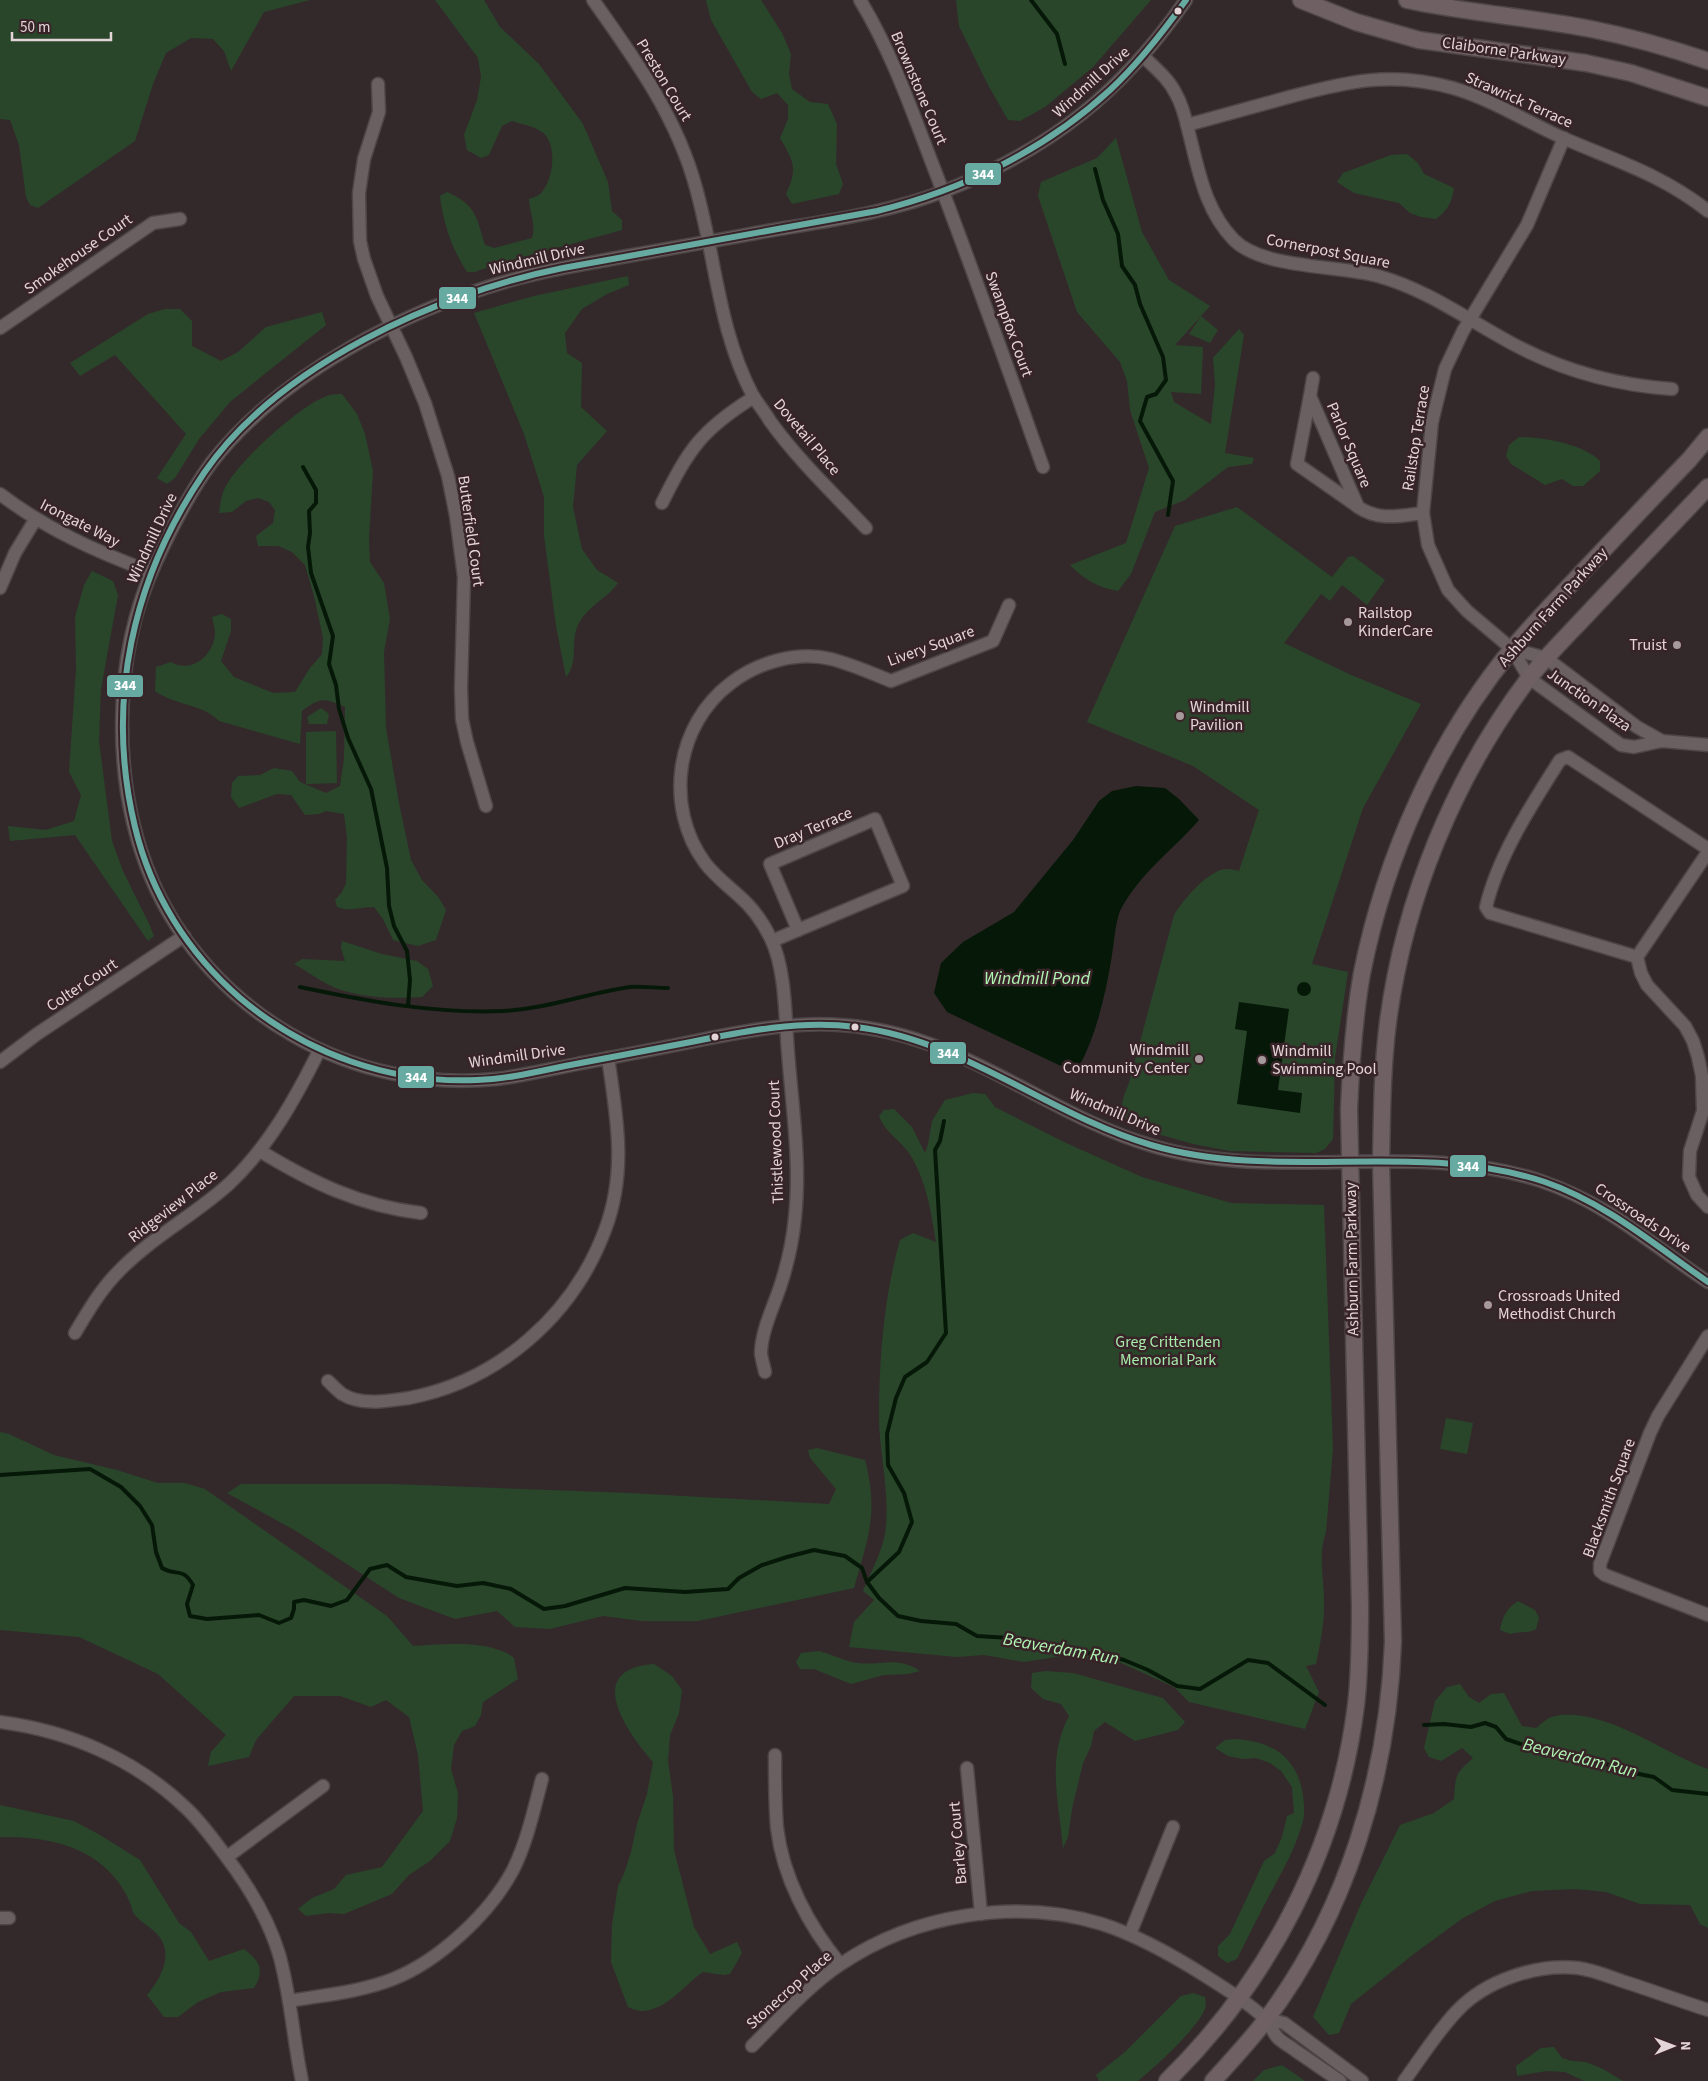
<svg xmlns="http://www.w3.org/2000/svg" width="1708" height="2081" font-family="'Source Sans 3',sans-serif">
	<style>
		.green { fill: #29462a }
		.water { fill: #061908 }
		.lines { fill: none; stroke-linecap: round; stroke-linejoin: round }
		.stream { stroke: #061908; stroke-width: 4 }
		.minor-casing { stroke: #4e4547; stroke-width: 15 }
		.major-casing { stroke: #4e4547; stroke-width: 19 }
		.minor { stroke: #6a6062; stroke-width: 12 }
		.major { stroke: #6e6063; stroke-width: 16 }
		.bus-1-casing { stroke: #382428; stroke-width: 10 }
		.bus-1 { stroke: #67aaa1; stroke-width: 6 }
		.bus-dot { fill: #e3d5d7; stroke: #382428; stroke-width: 2 }
		.poi-dot { fill: #a5999b; stroke: #382428; stroke-width: 2 }
		.labels { text-anchor: middle; dominant-baseline: central; stroke-width: 5; stroke-linejoin: round; paint-order: stroke }
		.street-label { font-size: 16px; fill: #e3d5d7; stroke: #382428 }
		.poi-label { font-size: 16px; fill: #e3d5d7; stroke: #382428; text-anchor: start }
		.park-label { font-size: 16px; fill: #a6eba9; stroke: #382428 }
		.water-label { font-size: 18px; font-style: italic; fill: #b0f6b3; stroke: #382428 }
		.line-badge { stroke: #382428; stroke-width: 2 }
		.badge-label { font-size: 14px; text-anchor: middle; font-weight: bold; fill: #fff }
	</style>
	<rect width="100%" height="100%" fill="#33292b"/>
	<!-- green -->
	<g class="green">
		<polygon points="0,0 310,0 264,12 231,71 224,51 213,39 191,38 166,53 153,84 135,141 38,208 30,205 26,197 19,145 10,120 0,119"/>
		<path d="M435,0H484L500,27L539,64L583,124L608,182L612,211L622,220V230L491,266L475,272H467C452,249 443,223 440,196L447,192C477,206 476,216 485,245L494,248L532,238C536,225 530,213 529,199C532,198 538,196 540,194C554,181 558,143 542,132C534,126 521,124 512,121L502,126L489,155L481,158L467,150L464,135L477,100L481,77L478,58Z"/>
		<path d="M706,0H761L782,33L791,54L789,74L792,89L810,102L828,104L837,124L836,164L843,184L839,194L792,204L786,194C798,168 794,162 780,138L788,119V105L777,93L761,99L752,92L711,20Z"/>
		<polygon points="956,0 1151,0 1093,67 1045,107 1020,121 1008,120 988,85 959,26"/>
		<path d="M1116,138L1142,232L1169,280L1210,306L1175,345L1203,347L1201,394L1171,392L1174,402L1211,424L1215,384L1213,358L1239,329L1244,335L1225,453L1254,458L1252,464L1228,467L1185,500L1155,512L1131,574L1118,591C1099,588 1083,579 1070,565L1126,543L1149,468L1130,410L1127,381L1120,362L1077,312L1038,196L1041,182L1097,158Z"/>
		<path d="M1407,154L1418,163L1424,174L1454,188C1452,202 1448,210 1436,219L1421,217L1410,213L1399,203L1354,193L1337,182L1343,173L1391,155Z"/>
		<path d="M628,276L629,285L607,294L582,309L565,333L567,353L582,363L581,407L607,431L577,465L573,507L582,549L597,570L618,583C606,600 589,604 578,625C570,641 579,663 566,677L556,626L544,536V497L524,434L474,313L534,296Z"/>
		<polygon points="165,309 180,309 192,321 192,346 221,361 238,352 266,327 322,312 326,325 231,401 199,439 175,478 167,484 157,478 186,434 115,355 80,376 70,363 148,314"/>
		<polygon points="1201,316 1218,330 1210,343 1189,334"/>
		<path d="M342,394L357,414L365,434L373,471L369,538L370,562L384,583L390,619L384,652L386,728L399,803L411,860L422,880L439,898L446,910L436,940L418,946L393,940L383,919L374,907C361,907 350,912 337,907L335,900L342,892L346,883L347,838L344,814L326,811L319,814L305,815L291,795L277,794L239,808L231,797L232,783L238,776L260,775L274,768L292,771L300,782L326,793L340,786L344,759L345,707C324,698 321,697 302,711L300,744L219,721C203,704 174,705 155,691L156,667L171,662C191,674 214,656 215,633C215,629 213,622 212,617L222,614L231,619V631L221,661L234,677L273,693L295,692L310,668L322,654L323,638L314,596L305,565L292,552L278,546H258L256,536L273,523L275,510L269,502L258,498L246,501L232,512L219,513C220,505 221,497 224,490C234,465 304,401 330,395C334,394 338,394 342,394Z"/>
		<path d="M1519,437C1542,437 1583,444 1600,461V471L1583,486H1573L1562,479L1545,485L1511,464L1506,456L1509,445Z"/>
		<path d="M1237,507L1332,577L1348,557L1353,556L1385,580L1367,605L1342,585L1330,601L1321,594L1284,643L1349,674L1421,704L1363,808L1312,964L1348,972L1335,1058L1333,1139L1325,1149L1316,1153L1230,1151L1193,1144L1133,1127C1116,1113 1122,1100 1129,1083L1174,915C1183,900 1209,869 1227,869C1231,869 1235,870 1239,871L1259,810L1193,766L1087,722L1175,526Z"/>
		<polygon points="92,571 113,581 118,595 101,689 99,741 112,841 123,871 150,926 154,936 148,941 75,835 10,841 8,826 46,830 74,821 81,795 69,772 76,669 75,617 84,585"/>
		<polygon points="321,708 329,714 327,724 309,724 307,717"/>
		<polygon points="336,731 337,783 306,784 306,732"/>
		<path d="M342,941L382,954L417,961L428,969L433,986L422,997C394,999 353,998 327,984C316,978 305,970 294,964L302,959L345,961L341,948Z"/>
		<path d="M973,1093L985,1094L995,1107L1064,1142L1142,1177L1231,1203L1324,1205L1333,1448L1326,1532C1317,1556 1325,1581 1324,1606C1324,1625 1320,1645 1316,1664L1306,1666L1319,1692L1305,1729L1189,1702L1174,1687L1121,1663L1063,1656L1024,1662L984,1655L957,1657L849,1647L854,1622L874,1600L863,1591C869,1576 877,1561 882,1546C894,1508 879,1457 879,1417C879,1358 884,1296 900,1240L913,1233L936,1242C931,1212 927,1183 911,1156C902,1141 885,1133 879,1116L884,1110L894,1109L912,1127L925,1153L928,1144L932,1121L945,1100Z"/>
		<polygon points="1446,1418 1473,1423 1467,1454 1440,1449"/>
		<path d="M0,1432L9,1434L54,1455L117,1470L158,1483H185L205,1489L387,1616L413,1646C441,1644 492,1639 514,1658L518,1679L483,1702L481,1715L475,1726L462,1731L454,1745L451,1769L458,1793L457,1818L450,1841L430,1861L409,1875L392,1894L344,1914L329,1913L306,1916L298,1909L312,1898L334,1889L346,1875L382,1867L423,1811L418,1755L409,1717L386,1700L371,1707L340,1696H294L256,1740L249,1757L208,1766L211,1752L226,1735L158,1674L79,1637L0,1630Z"/>
		<path d="M817,1448L865,1460C879,1513 868,1538 854,1588L698,1621H642L603,1616L550,1629L515,1627L497,1611L455,1619L399,1598L296,1531L227,1493L241,1484H392L629,1493L829,1504L836,1489L810,1458L808,1450Z"/>
		<path d="M1518,1601L1535,1610L1539,1618L1536,1629C1528,1634 1519,1631 1510,1634L1500,1630C1502,1617 1507,1608 1518,1601Z"/>
		<path d="M819,1651C830,1654 841,1659 852,1662C877,1668 896,1654 920,1671L908,1674L884,1675L851,1684L814,1669H800L796,1662L801,1653Z"/>
		<path d="M654,1664L672,1676L682,1690L679,1713L670,1735L668,1761L673,1796L674,1850L694,1927L710,1954L737,1942L742,1953L730,1974L724,1975L703,1972C684,1985 668,2009 643,2011C639,2011 632,2009 628,2007L611,1962L612,1925L618,1886L624,1874L631,1852L637,1824L647,1794L653,1762C627,1732 582,1669 654,1664Z"/>
		<path d="M1045,1671L1073,1673L1163,1698L1185,1722L1178,1730L1135,1741L1105,1722L1094,1731L1091,1746L1083,1763L1072,1809L1068,1837L1063,1848C1059,1802 1046,1759 1069,1716L1061,1704L1043,1699L1031,1688L1032,1673Z"/>
		<path d="M1460,1684L1469,1697L1479,1703L1491,1694L1504,1693L1522,1726L1536,1728C1541,1724 1548,1717 1555,1716C1605,1707 1662,1753 1708,1769V1928L1700,1924L1690,1905L1640,1904L1606,1892L1575,1889L1532,1891L1495,1901L1463,1918L1415,1953L1351,2004L1339,2033L1329,2035L1313,2017L1360,1906L1400,1825L1434,1813L1454,1799C1456,1775 1454,1775 1473,1758L1462,1748L1441,1761L1429,1757L1424,1748L1435,1701L1447,1687Z"/>
		<path d="M1237,1739C1273,1742 1297,1757 1303,1795C1304,1804 1305,1813 1303,1821C1297,1843 1288,1861 1277,1881C1263,1907 1250,1933 1237,1959L1227,1963L1218,1956V1946L1230,1934L1264,1861L1275,1853L1282,1837L1287,1816L1294,1813L1292,1787L1281,1771L1270,1763L1256,1758L1243,1759L1228,1756L1215,1748L1225,1740Z"/>
		<path d="M0,1805L74,1821L100,1835L140,1860L179,1923L191,1932L209,1961L244,1949C260,1961 265,1970 254,1988L221,1992L198,2002L178,2017H164L147,1995C161,1978 175,1954 157,1934C151,1927 140,1922 134,1914C132,1911 132,1907 130,1903C128,1897 123,1889 119,1883C92,1845 44,1836 0,1837Z"/>
		<path d="M1193,1993L1205,1997C1205,1998 1206,2004 1206,2005C1203,2024 1154,2068 1138,2081H1099L1096,2075L1125,2052L1181,1996Z"/>
		<polygon points="1554,2047 1562,2058 1572,2061 1586,2062 1603,2069 1623,2081 1584,2081 1565,2072 1547,2071 1517,2076 1516,2066 1541,2048"/>
		<polygon points="1282,2065 1305,2081 1253,2081 1264,2070"/>
	</g>
	<!-- water -->
	<g class="water">
		<path d="M1136,786L1165,788L1179,799L1199,820C1172,851 1142,871 1121,909C1115,921 1114,947 1111,961C1105,997 1096,1035 1079,1067L1061,1066L947,1012L934,993L941,963L963,942L1014,912L1073,840L1099,801L1112,791Z"/>
		<circle cx="1304" cy="989" r="7"/>
		<polygon points="1239,1002 1289,1009 1278,1090 1302,1093 1300,1113 1237,1104 1247,1031 1235,1029"/>
	</g>
	<g class="lines">
		<!-- stream -->
		<g class="stream">
			<polyline points="1031,0 1057,34 1065,64"/>
			<polyline points="1095,169 1103,200 1118,234 1122,266 1135,285 1140,304 1163,357 1166,380 1156,394 1147,397 1140,421 1173,481 1168,515"/>
			<polyline points="303,467 316,490 316,503 309,511 310,533 308,547 311,573 333,636 329,664 336,685 339,709 348,738 371,789 387,868 389,906 394,926 407,951 410,980 408,1006"/>
			<path d="M300,987C366,1001 435,1014 503,1011C547,1009 587,993 630,987C642,986 656,988 668,988"/>
			<path d="M0,1475L90,1469L121,1487L140,1506L152,1525L156,1552L162,1568C177,1577 182,1566 193,1585L187,1604L190,1616L207,1619L259,1615L279,1623L291,1618L294,1609V1602L304,1600L331,1606L347,1600L370,1569L387,1565L406,1577L457,1586L483,1583L511,1589L544,1609L565,1606L625,1588L685,1592L728,1589L739,1578L762,1565L787,1557L814,1550L845,1556L862,1568L867,1582L879,1598L898,1616L921,1621L956,1624L977,1636L1024,1639L1073,1654L1097,1653L1124,1660L1148,1670L1177,1686L1200,1689L1248,1660L1268,1663L1325,1705"/>
			<polyline points="867,1582 899,1552 912,1522 904,1493 888,1465 887,1434 896,1398 905,1377 927,1362 946,1333 935,1150 940,1141 944,1121"/>
			<polyline points="1424,1725 1444,1724 1471,1727 1485,1723 1496,1727 1506,1739 1550,1754 1603,1763 1629,1772 1654,1777 1672,1790 1708,1794"/>
		</g>
		<defs>
			<g id="minor">
				<path d="M593,0C635,59 677,117 696,188C716,259 718,329 753,396C758,404 765,412 770,421C798,460 833,493 866,528"/>
				<path d="M860,0C891,51 911,108 932,163C971,264 1007,366 1043,467"/>
				<path d="M1186,0C1122,92 1052,148 947,190C887,214 819,222 756,233C708,242 660,250 611,259C579,265 547,270 515,279C407,309 283,372 212,462C189,493 172,527 156,562C112,656 111,784 152,880C180,945 231,1000 292,1035C354,1071 425,1086 496,1079C523,1076 550,1069 577,1064C619,1056 662,1048 705,1039C760,1028 811,1019 867,1028C971,1043 1053,1117 1153,1146C1279,1184 1415,1139 1541,1181C1609,1204 1650,1244 1708,1282"/>
				<path d="M1144,57C1155,68 1169,79 1176,94C1183,106 1186,120 1189,133C1199,172 1205,210 1234,240C1263,269 1338,265 1378,276C1428,290 1468,320 1513,344C1563,371 1615,385 1672,389"/>
				<polyline points="378,84 379,112 364,159 359,193 360,241 364,259 377,296 406,357 425,403 448,476 456,516 464,577 461,688 462,719 467,742 486,806"/>
				<path d="M1187,125C1221,116 1255,106 1289,97C1349,81 1392,71 1453,88C1491,99 1527,122 1563,138C1616,161 1661,174 1708,211"/>
				<polyline points="1564,138 1527,225 1463,331 1445,369 1432,422 1423,513 1428,545 1448,590 1467,611 1512,649 1529,678 1621,745 1634,747 1662,741 1708,745"/>
				<polyline points="0,328 153,223 180,219"/>
				<path d="M1313,378L1310,396L1358,507C1379,521 1398,516 1423,513"/>
				<polyline points="1310,396 1297,464 1357,506"/>
				<path d="M0,494C46,529 97,552 151,572"/>
				<path d="M662,503C689,449 701,430 754,397"/>
				<polyline points="0,588 15,553 35,520"/>
				<polyline points="1512,649 1546,658 1637,727 1662,741"/>
				<polygon points="875,819 903,886 798,930 770,864"/>
				<path d="M1708,849L1568,757L1560,760C1532,804 1498,856 1486,907L1490,913L1637,957L1641,973L1647,985L1685,1026L1693,1041L1698,1057L1702,1076L1703,1111L1690,1151L1689,1177L1697,1195L1708,1207"/>
				<polyline points="772,941 798,930"/>
				<polyline points="1637,957 1708,852"/>
				<polyline points="0,1062 37,1034 184,936"/>
				<path d="M260,1151C311,1182 360,1206 421,1213"/>
				<path d="M75,1333C88,1311 101,1289 119,1271C152,1237 195,1215 230,1183C269,1146 295,1099 319,1051"/>
				<polyline points="1708,1336 1658,1416 1650,1433 1600,1564 1600,1571 1605,1575 1708,1615"/>
				<path d="M765,1372C764,1367 762,1360 761,1354C761,1331 774,1306 781,1284C788,1262 793,1239 795,1217C801,1162 792,1106 788,1052C785,1017 786,970 771,939C763,922 752,907 738,895C727,885 715,876 705,863C664,807 675,725 731,683C758,662 797,651 831,659C851,664 871,673 891,681L993,641L1009,605"/>
				<path d="M328,1381C332,1385 337,1390 342,1394C361,1406 388,1401 409,1398C498,1381 573,1316 605,1230C627,1172 617,1118 608,1058"/>
				<path d="M0,1722C69,1731 135,1759 186,1808C201,1822 213,1839 225,1855C248,1885 268,1918 279,1954C291,1996 293,2039 302,2081"/>
				<path d="M775,1755C775,1780 775,1804 777,1828C783,1878 809,1926 840,1964"/>
				<polyline points="967,1768 981,1914"/>
				<polyline points="227,1857 323,1786"/>
				<polyline points="0,1918 9,1918"/>
				<polyline points="1130,1934 1173,1827"/>
				<path d="M289,2001C324,1995 360,1992 393,1979C439,1961 490,1913 513,1870C527,1842 534,1809 542,1779"/>
				<polyline points="1266,2019 1284,2023 1362,2081"/>
				<path d="M752,2046C778,2020 810,1984 841,1964C915,1914 1016,1898 1102,1924C1139,1936 1174,1956 1207,1977C1224,1988 1251,2004 1265,2019C1271,2024 1272,2032 1278,2038C1283,2043 1290,2046 1296,2051C1311,2061 1325,2071 1340,2081"/>
				<path d="M1404,2081C1421,2058 1437,2032 1457,2011C1486,1980 1536,1964 1578,1968C1594,1970 1610,1977 1625,1982C1653,1991 1680,2001 1708,2010"/>
			</g>
			<g id="major">
				<polyline points="1301,0 1356,22 1419,40 1586,63 1631,73 1708,98"/>
				<path d="M1407,0C1467,13 1529,17 1591,29C1631,37 1670,48 1708,61"/>
				<path d="M1167,2081C1270,1980 1338,1849 1356,1705C1360,1672 1360,1639 1360,1606L1349,1109C1351,1063 1354,1018 1362,973C1385,857 1437,740 1512,649C1532,625 1553,603 1574,581C1612,541 1650,500 1689,460L1708,437"/>
				<path d="M1213,2081C1231,2061 1249,2042 1265,2021C1347,1913 1388,1776 1393,1642L1381,1162C1382,1115 1382,1069 1388,1022C1404,900 1454,777 1529,678C1549,653 1573,630 1595,606C1633,566 1670,527 1708,487"/>
			</g>
		</defs>
		<!-- minor casing -->
		<use href="#minor" class="minor-casing"/>
		<!-- major casing -->
		<use href="#major" class="major-casing"/>
		<!-- minor -->
		<use href="#minor" class="minor"/>
		<!-- major -->
		<use href="#major" class="major"/>
		<defs>
			<path id="bus-1" d="M1186,0C1163,32 1139,63 1110,90C1045,150 963,190 877,211L563,268C438,293 278,365 204,473C132,579 105,702 135,827C151,894 188,953 240,998C306,1054 391,1084 477,1080C507,1079 536,1072 565,1066C607,1058 649,1050 691,1042C745,1031 800,1020 856,1027C964,1040 1049,1115 1151,1145C1280,1183 1417,1139 1545,1182C1606,1203 1656,1246 1708,1282"/>
		</defs>
		<!-- bus-1 casing -->
		<use href="#bus-1" class="bus-1-casing"/>
		<!-- bus-1 -->
		<use href="#bus-1" class="bus-1"/>
	</g>
	<!-- markers -->
	<g class="bus-dot">
		<circle cx="1178" cy="11" r="4.5"/>
		<circle cx="855" cy="1027" r="4.5"/>
		<circle cx="715" cy="1037" r="4.5"/>
	</g>
	<g class="poi-dot">
		<circle cx="1348" cy="622" r="5"/>
		<circle cx="1677" cy="645" r="5"/>
		<circle cx="1180" cy="716" r="5"/>
		<circle cx="1199" cy="1059" r="5"/>
		<circle cx="1262" cy="1060" r="5"/>
		<circle cx="1488" cy="1305" r="5"/>
	</g>
	<g class="labels">
		<!-- street labels -->
		<g class="street-label">
			<text transform="translate(1504 51) rotate(8)">Claiborne Parkway</text>
			<text transform="translate(664 80) rotate(59)">Preston Court</text>
			<text transform="translate(1091 82) rotate(-42)">Windmill Drive</text>
			<text transform="translate(919 88) rotate(67)">Brownstone Court</text>
			<text transform="translate(1519 100) rotate(24)">Strawrick Terrace</text>
			<text transform="translate(1328 251) rotate(11)">Cornerpost Square</text>
			<text transform="translate(78 254) rotate(-35)">Smokehouse Court</text>
			<text transform="translate(537 259) rotate(-13)">Windmill Drive</text>
			<text transform="translate(1009 324) rotate(70)">Swampfox Court</text>
			<text transform="translate(807 437) rotate(50)">Dovetail Place</text>
			<text transform="translate(1416 438) rotate(-81)">Railstop Terrace</text>
			<text transform="translate(1349 445) rotate(67)">Parlor Square</text>
			<text transform="translate(80 523) rotate(27)">Irongate Way</text>
			<text transform="translate(471 531) rotate(82)">Butterfield Court</text>
			<text transform="translate(152 538) rotate(-65)">Windmill Drive</text>
			<text transform="translate(1553 607) rotate(-48)">Ashburn Farm Parkway</text>
			<text transform="translate(931 646) rotate(-20)">Livery Square</text>
			<text transform="translate(1589 700) rotate(35)">Junction Plaza</text>
			<text transform="translate(813 828) rotate(-23)">Dray Terrace</text>
			<text transform="translate(82 985) rotate(-34)">Colter Court</text>
			<text transform="translate(517 1056) rotate(-8)">Windmill Drive</text>
			<text transform="translate(1115 1112) rotate(23)">Windmill Drive</text>
			<text transform="translate(776 1142) rotate(-92)">Thistlewood Court</text>
			<text transform="translate(173 1206) rotate(-38)">Ridgeview Place</text>
			<text transform="translate(1643 1218) rotate(34)">Crossroads Drive</text>
			<text transform="translate(1352 1259) rotate(-91)">Ashburn Farm Parkway</text>
			<text transform="translate(1609 1498) rotate(-70)">Blacksmith Square</text>
			<text transform="translate(958 1843) rotate(-95)">Barley Court</text>
			<text transform="translate(789 1990) rotate(-42)">Stonecrop Place</text>
		</g>
		<!-- poi labels -->
		<g class="poi-label">
			<text x="1358" y="613">Railstop<tspan x="1358" dy="18">KinderCare</tspan></text>
			<text x="1667" y="645" text-anchor="end">Truist</text>
			<text x="1190" y="707">Windmill<tspan x="1190" dy="18">Pavilion</tspan></text>
			<text x="1189" y="1050" text-anchor="end">Windmill<tspan x="1189" dy="18">Community Center</tspan></text>
			<text x="1272" y="1051">Windmill<tspan x="1272" dy="18">Swimming Pool</tspan></text>
			<text x="1498" y="1296">Crossroads United<tspan x="1498" dy="18">Methodist Church</tspan></text>
		</g>
		<!-- park labels -->
		<g class="park-label">
			<text x="1168" y="1342">Greg Crittenden<tspan x="1168" dy="18">Memorial Park</tspan></text>
		</g>
		<!-- water labels -->
		<g class="water-label">
			<text x="1037" y="978">Windmill Pond</text>
			<text transform="translate(1061 1649) rotate(10)">Beaverdam Run</text>
			<text transform="translate(1580 1758) rotate(14)">Beaverdam Run</text>
		</g>
	</g>
	<g class="line-badge">
		<rect x="964" y="162" width="38" height="24" rx="5" fill="#67aaa1"/>
		<rect x="438" y="286" width="39" height="24" rx="5" fill="#67aaa1"/>
		<rect x="106" y="674" width="38" height="24" rx="5" fill="#67aaa1"/>
		<rect x="929" y="1041" width="38" height="24" rx="5" fill="#67aaa1"/>
		<rect x="397" y="1065" width="38" height="24" rx="5" fill="#67aaa1"/>
		<rect x="1449" y="1154" width="38" height="24" rx="5" fill="#67aaa1"/>
	</g>
	<g class="badge-label">
		<text x="983" y="179">344</text>
		<text x="457" y="303">344</text>
		<text x="125" y="690">344</text>
		<text x="948" y="1058">344</text>
		<text x="416" y="1082">344</text>
		<text x="1468" y="1171">344</text>
	</g>
	<!-- north arrow -->
	<g transform="translate(1673 2046) rotate(89)" stroke="#382428" stroke-width="4" paint-order="stroke">
	<path d="M0-4L9 19L0 12L-9 19Z" fill="#e3d5d7"/>
	<text y="-8" font-size="14" font-weight="bold" text-anchor="middle" fill="#e3d5d7">N</text>
	</g>
	<!-- scale -->
	<path d="M12 32v8h99v-8" fill="none" stroke="#e3d5d7" stroke-width="2.5"/>
	<text x="20" y="32" font-size="15" fill="#e3d5d7" stroke="#382428" stroke-width="4" paint-order="stroke">50 m</text>
</svg>
